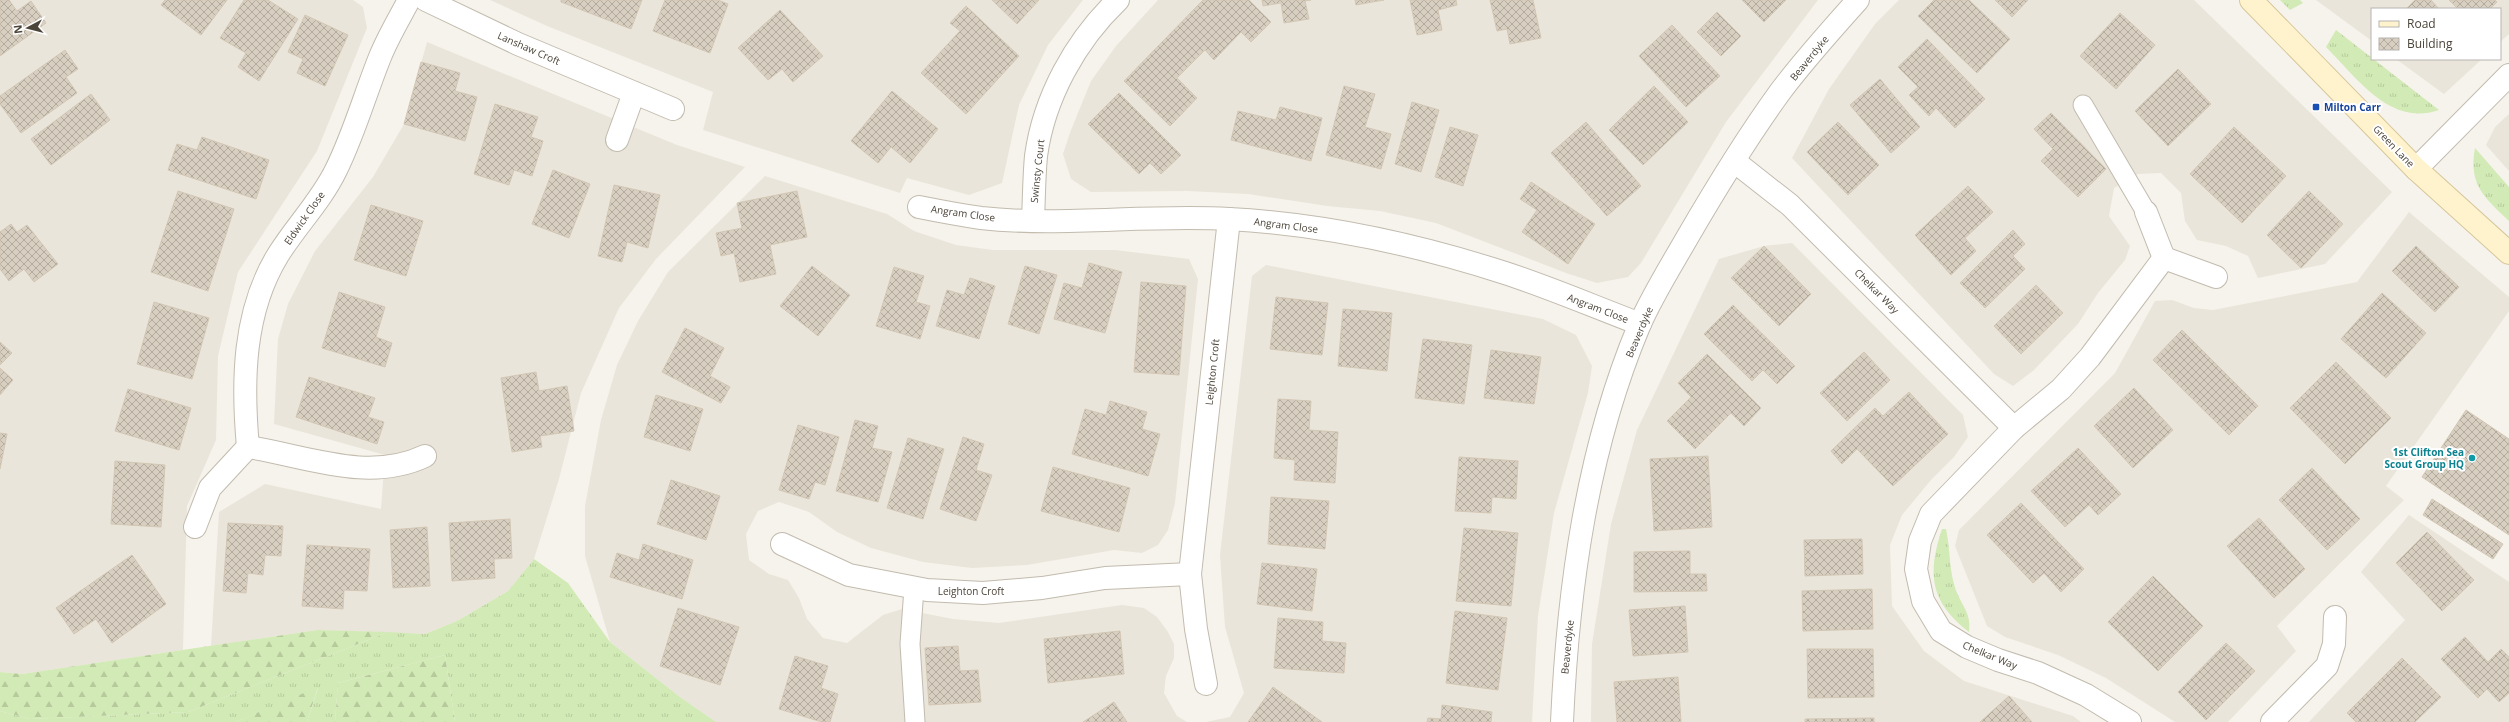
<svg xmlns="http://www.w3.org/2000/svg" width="2509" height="722" font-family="'Open Sans',sans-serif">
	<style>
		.residential { fill: #eae5da }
		.grass { fill: url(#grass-tufts) }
		.forest { fill: url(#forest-firs) }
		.building { fill: url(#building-cross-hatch); stroke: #d3c7b4 }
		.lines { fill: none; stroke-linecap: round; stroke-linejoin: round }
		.lane-casing { stroke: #c2bbae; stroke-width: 21 }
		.street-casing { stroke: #c2bbae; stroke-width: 24 }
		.secondary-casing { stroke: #d6c79b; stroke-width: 24 }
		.lane { stroke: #fff; stroke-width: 19 }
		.street { stroke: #fff; stroke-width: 22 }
		.secondary { stroke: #fff3cd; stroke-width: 22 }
		.transit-dot { fill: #1a4fb4; stroke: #fff; stroke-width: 1.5 }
		.culture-dot { fill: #0f9aa8; stroke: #fff; stroke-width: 1.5 }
		.labels { text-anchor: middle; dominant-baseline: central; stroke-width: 4; stroke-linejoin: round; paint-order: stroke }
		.street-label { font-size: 10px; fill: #4b4439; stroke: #fff }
		.transit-label { font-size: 10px; font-weight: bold; fill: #164399; stroke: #fff; text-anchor: start }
		.culture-label { font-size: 10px; font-weight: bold; fill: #0d838f; stroke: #fff; text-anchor: end }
	</style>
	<defs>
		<pattern id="grass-tufts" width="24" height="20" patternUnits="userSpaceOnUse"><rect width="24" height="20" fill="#d2eab5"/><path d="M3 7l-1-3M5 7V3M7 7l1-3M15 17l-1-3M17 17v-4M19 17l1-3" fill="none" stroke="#b6ca9c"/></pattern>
		<pattern id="forest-firs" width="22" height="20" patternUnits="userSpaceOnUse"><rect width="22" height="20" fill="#d2eab5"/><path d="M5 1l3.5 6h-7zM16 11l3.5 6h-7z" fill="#b6ca9c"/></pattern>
		<pattern id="building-cross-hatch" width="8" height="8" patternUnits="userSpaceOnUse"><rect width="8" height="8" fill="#d8cfc1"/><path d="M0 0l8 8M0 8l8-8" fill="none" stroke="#b1aa9e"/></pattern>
	</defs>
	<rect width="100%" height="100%" fill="#f6f3ec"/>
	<!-- residential -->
	<g class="residential">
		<polygon points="0,0 353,0 363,7 367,28 317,151 238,272 218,356 216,440 187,506 183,650 22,674 0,672"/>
		<polygon points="490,0 1083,0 1048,45 1019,105 1002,183 969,195 907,178 900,193 703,130 713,92 547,26"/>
		<polygon points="1158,0 1818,0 1726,122 1641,263 1628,277 1597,283 1566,273 1436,223 1380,211 1327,206 1248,194 1187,191 1091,192 1071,179 1063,154 1071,130 1091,81 1116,46"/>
		<polygon points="1899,0 2194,0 2392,192 2325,264 2258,278 2248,256 2226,246 2197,240 2185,221 2181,193 2161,173 2138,174 2114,188 2109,216 2130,246 2125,260 2098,293 2078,324 2034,370 2013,386 1994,374 1792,158 1829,89 1875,24"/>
		<polygon points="2316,0 2509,0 2509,34 2500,42 2500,9 2372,9 2372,41"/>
		<polygon points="427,42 677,145 745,167 656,259 619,308 581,393 559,479 534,559 508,591 457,621 425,634 317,630 211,646 219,512 265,484 381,509 385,455 274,424 278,339 288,304 315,251 373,177 404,124"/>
		<polygon points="2396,59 2482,59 2444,94"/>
		<polygon points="2509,114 2509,171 2486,145 2495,127"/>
		<polygon points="765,176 887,214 914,231 956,245 993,250 1115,250 1189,259 1198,279 1175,503 1168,530 1158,545 1142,553 1114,550 1027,565 972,568 923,562 871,548 837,532 809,512 779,502 758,511 746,534 749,560 769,574 788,580 799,598 807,619 823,638 847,643 883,615 902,609 953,619 999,623 1122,605 1144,608 1157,617 1168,632 1174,644 1174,658 1166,676 1164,693 1177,716 1187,722 716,722 680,697 610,642 585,556 585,506 601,420 617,365 638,321 668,272"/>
		<polygon points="2409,212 2509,297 2509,311 2386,486 2404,500 2277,626 2296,651 2228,722 2175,722 2106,678 2058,655 2005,637 1987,626 1955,546 1959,530 2115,373 2155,301 2172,300 2194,308 2213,310 2357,282"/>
		<polygon points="1792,243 1963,415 1968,437 1954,457 1931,480 1902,515 1890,545 1892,606 1924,651 1964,681 2073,716 2081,722 1591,722 1592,644 1611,524 1637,430 1719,259 1764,246"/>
		<polygon points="1266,265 1543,319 1576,335 1592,366 1588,393 1554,513 1538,616 1532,722 1206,722 1230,717 1244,693 1225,627 1220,555 1252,276"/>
		<polygon points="2409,515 2509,582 2509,722 2309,722 2405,620 2361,572"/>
	</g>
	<!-- grass -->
	<g class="grass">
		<polygon points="2280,0 2300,0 2303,3 2290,10"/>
		<path d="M2336,30L2439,110C2390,127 2357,78 2326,47Z"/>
		<path d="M2475,148L2509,187V221C2485,198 2468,185 2475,148Z"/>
		<path d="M1942,529H1946C1950,547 1949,566 1954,584C1959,604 1972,611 1969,632C1930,602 1927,574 1942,529Z"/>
		<polygon points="534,559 568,583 610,642 680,697 716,722 455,722 445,655 338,683 335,722 307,722 318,688 235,722 0,722 0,711 30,719 188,712 388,632 425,634 457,621 508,591"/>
	</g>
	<!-- forest -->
	<g class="forest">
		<polygon points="317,630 388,632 188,712 30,719 0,711 0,672 22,674"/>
		<polygon points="445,655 455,722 335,722 338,683"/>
		<polygon points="318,687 307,722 235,722"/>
	</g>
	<!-- building -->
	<g class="building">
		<polygon points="0,0 9,0 17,11 31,1 46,23 0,56"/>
		<polygon points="165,0 227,0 201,35 161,5"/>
		<polygon points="244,0 268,0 298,19 259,81 238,67 246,53 220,38"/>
		<polygon points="561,0 642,0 631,29 561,2"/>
		<polygon points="665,0 718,0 728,4 710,53 653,31"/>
		<polygon points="992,0 1039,0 1017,24"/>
		<polygon points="1203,0 1249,0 1271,22 1251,42 1241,32 1214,60 1205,50 1177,78 1197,98 1170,126 1124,81"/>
		<polygon points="1262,0 1311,0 1305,1 1309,19 1284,23 1281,3 1263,6"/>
		<polygon points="1355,0 1384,0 1356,5"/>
		<polygon points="1410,0 1456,0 1457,5 1438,10 1442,30 1417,35"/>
		<polygon points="1490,0 1533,0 1541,38 1510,44 1507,29 1497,31"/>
		<polygon points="1742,0 1786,0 1764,22"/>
		<polygon points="1934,0 1969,0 2010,39 1977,73 1918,16"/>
		<polygon points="1995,0 2028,0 2012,17"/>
		<polygon points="2415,0 2431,0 2439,9 2406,9"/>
		<polygon points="2449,0 2495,0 2497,2 2490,9 2458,9"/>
		<polygon points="966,6 1019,56 966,114 921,73 960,31 950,23"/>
		<polygon points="780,10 823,56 793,82 782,69 768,80 738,48"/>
		<polygon points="1717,12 1741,36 1721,56 1697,32"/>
		<polygon points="2120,13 2155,45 2116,89 2080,56"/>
		<polygon points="305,15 348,35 325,86 297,73 303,59 288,52"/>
		<polygon points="1672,25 1720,76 1686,107 1639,56"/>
		<polygon points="1927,39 1985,99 1955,128 1936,108 1929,116 1909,95 1918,87 1898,67"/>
		<polygon points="65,50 78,69 66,77 77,93 21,133 0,104 0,96"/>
		<polygon points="421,62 460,73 455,91 477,97 465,141 404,124"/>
		<polygon points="2178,69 2211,104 2168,146 2135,111"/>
		<polygon points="1880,79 1920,127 1891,153 1850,105"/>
		<polygon points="1344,86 1375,94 1365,127 1391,134 1381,169 1326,155"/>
		<polygon points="1654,86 1688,122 1643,165 1609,130"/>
		<polygon points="892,91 938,129 910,163 891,147 878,163 851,141"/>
		<polygon points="1119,93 1181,155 1161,174 1150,163 1139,174 1088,124"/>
		<polygon points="91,94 110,120 51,165 31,139"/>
		<polygon points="1412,102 1439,110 1421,172 1395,164"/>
		<polygon points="495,104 538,117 531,137 543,141 532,176 514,170 509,185 474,174"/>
		<polygon points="1280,107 1322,118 1311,161 1231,140 1238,111 1276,120"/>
		<polygon points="2051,113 2106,169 2078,197 2041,161 2053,149 2034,129"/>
		<polygon points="1586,122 1641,186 1607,216 1551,153"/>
		<polygon points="1838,122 1879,165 1848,195 1807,152"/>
		<polygon points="1450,127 1478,135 1463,186 1435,177"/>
		<polygon points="2234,127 2286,176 2242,223 2190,174"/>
		<polygon points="202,137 269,160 256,199 168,170 177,144 197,150"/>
		<polygon points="553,170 590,184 569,238 532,224"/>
		<polygon points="1531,182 1595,224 1568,264 1522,232 1537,210 1520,199"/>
		<polygon points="614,185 660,195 648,248 627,242 622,262 598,256"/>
		<polygon points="1968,186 1993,212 1965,238 1976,251 1951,275 1915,235"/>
		<polygon points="178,191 234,209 208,291 151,272"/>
		<polygon points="797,191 807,237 770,245 776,274 740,282 734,253 721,256 716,233 742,228 737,203"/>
		<polygon points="2309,191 2343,224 2301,268 2267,235"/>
		<polygon points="371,205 423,221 406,276 354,260"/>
		<polygon points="11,224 17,232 27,225 58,264 34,282 24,269 9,281 0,269 0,232"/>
		<polygon points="2013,230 2025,244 2013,256 2025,269 1985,308 1960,283"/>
		<polygon points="1764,246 1811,294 1779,326 1731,278"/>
		<polygon points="2416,246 2459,287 2435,312 2392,271"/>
		<polygon points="1089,263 1122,272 1105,333 1054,319 1064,283 1082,288"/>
		<polygon points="812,266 850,295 818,336 780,306"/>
		<polygon points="1025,266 1057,275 1039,334 1008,324"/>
		<polygon points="894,267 924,276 916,302 930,306 920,339 876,326"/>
		<polygon points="970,278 995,286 979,339 936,326 947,290 964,295"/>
		<polygon points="1141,282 1186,286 1179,375 1134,372"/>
		<polygon points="2036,285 2063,313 2021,354 1994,326"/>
		<polygon points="339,292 385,307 376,337 392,343 385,367 322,348"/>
		<polygon points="2382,293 2426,333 2386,378 2341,339"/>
		<polygon points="1276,297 1328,303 1322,355 1270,349"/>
		<polygon points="154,302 209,318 192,379 137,364"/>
		<polygon points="1733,305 1795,366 1777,384 1763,370 1752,381 1704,334"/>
		<polygon points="1343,309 1392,313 1387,371 1338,366"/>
		<polygon points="685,328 724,348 710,376 730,387 721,403 662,372"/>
		<polygon points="2182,330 2258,406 2229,435 2153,360"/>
		<polygon points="1423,339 1472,345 1464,404 1415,398"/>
		<polygon points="0,342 12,353 0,365"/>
		<polygon points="1491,350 1541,357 1534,404 1484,398"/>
		<polygon points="1864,352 1890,380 1847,421 1820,393"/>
		<polygon points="1707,354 1761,408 1744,426 1731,413 1695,449 1667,421 1691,397 1678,383"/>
		<polygon points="2336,362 2391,418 2345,464 2290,408"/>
		<polygon points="0,368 13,380 0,395"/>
		<polygon points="536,372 539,391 567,386 574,431 540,436 542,447 512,452 501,378"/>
		<polygon points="309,377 375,398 368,417 384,422 377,444 296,417"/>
		<polygon points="2134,388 2173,430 2133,468 2094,426"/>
		<polygon points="128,389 191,408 179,450 115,431"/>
		<polygon points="1909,392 1948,434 1893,486 1857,449 1842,464 1831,451 1875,408 1883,416"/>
		<polygon points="656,395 703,409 690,451 644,437"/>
		<polygon points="1278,399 1311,401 1309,430 1338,432 1335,483 1294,480 1295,460 1274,458"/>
		<polygon points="1110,401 1147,412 1142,429 1160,434 1148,476 1072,454 1085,409 1106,415"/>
		<polygon points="2466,410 2509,439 2509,535 2422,477"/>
		<polygon points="855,420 878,426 872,448 892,452 878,502 836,491"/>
		<polygon points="798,425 839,437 825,485 815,482 809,499 779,490"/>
		<polygon points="0,433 7,434 0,469"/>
		<polygon points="963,437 984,444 976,470 992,475 976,521 940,509"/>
		<polygon points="908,438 944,449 923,519 887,508"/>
		<polygon points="2078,448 2121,494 2098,515 2089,505 2065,527 2031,491"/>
		<polygon points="1708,456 1712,527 1654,531 1650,459"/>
		<polygon points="1459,457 1518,461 1516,499 1492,497 1491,513 1455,511"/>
		<polygon points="115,461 165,465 161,527 111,524"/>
		<polygon points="1053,467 1130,488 1119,532 1041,511"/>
		<polygon points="2312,468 2360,519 2327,550 2279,500"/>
		<polygon points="671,480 720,496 706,540 657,524"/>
		<polygon points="1271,497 1329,501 1325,549 1268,544"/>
		<polygon points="2432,499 2503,544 2493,559 2423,515"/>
		<polygon points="2021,503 2084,569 2061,592 2044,573 2033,583 1987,535"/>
		<polygon points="2259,518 2305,569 2274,598 2227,546"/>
		<polygon points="510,519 512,558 494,559 495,578 452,581 449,523"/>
		<polygon points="228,523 283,526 281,556 265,555 263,575 248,573 246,593 223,591"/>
		<polygon points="427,527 430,586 393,588 390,530"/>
		<polygon points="1464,528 1518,533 1511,606 1456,601"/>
		<polygon points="2427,532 2474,580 2442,611 2396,563"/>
		<polygon points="1862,539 1863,574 1805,576 1804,540"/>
		<polygon points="643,544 693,560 682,599 610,577 617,553 639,560"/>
		<polygon points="307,545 370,549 367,591 344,590 343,609 302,606"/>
		<polygon points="1690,551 1690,574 1706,574 1707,591 1634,592 1634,552"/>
		<polygon points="132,555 166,604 112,643 96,619 74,634 56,608"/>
		<polygon points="1262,563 1317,569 1312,611 1257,604"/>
		<polygon points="2153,576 2203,626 2158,671 2108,622"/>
		<polygon points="1872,589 1873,629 1803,631 1802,591"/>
		<polygon points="1685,606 1688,652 1633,656 1629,610"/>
		<polygon points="678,608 739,627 720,685 660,666"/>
		<polygon points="1455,611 1507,618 1498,690 1446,683"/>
		<polygon points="1278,618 1323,622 1322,641 1346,643 1344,673 1274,668"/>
		<polygon points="1120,631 1124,674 1048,683 1044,639"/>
		<polygon points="2465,637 2488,662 2501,649 2509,657 2509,693 2499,702 2487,689 2478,698 2441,659"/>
		<polygon points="2226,643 2255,671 2206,720 2178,692"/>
		<polygon points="958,646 960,671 978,670 981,702 929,705 925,648"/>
		<polygon points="1807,649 1873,649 1874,697 1808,698"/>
		<polygon points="795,656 828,666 821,688 838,694 830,722 822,722 779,709"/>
		<polygon points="2402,658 2441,697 2415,722 2356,722 2347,713"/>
		<polygon points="1678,677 1681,722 1617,722 1614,682"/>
		<polygon points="1273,687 1322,722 1248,722"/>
		<polygon points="2009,696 2032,722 1980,722"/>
		<polygon points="1114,702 1127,722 1083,722"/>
		<polygon points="1442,705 1492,712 1491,722 1427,722 1428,718 1441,719"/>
		<polygon points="1874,718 1874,722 1805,722 1805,719"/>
	</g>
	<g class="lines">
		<defs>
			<g id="lane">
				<polyline points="2083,105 2146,212"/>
				<polyline points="914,588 910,644 915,722"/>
			</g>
			<g id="street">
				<polyline points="426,0 518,44 673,109"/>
				<polyline points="617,140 634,93"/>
				<polyline points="1734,161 1790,205 2014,428"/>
				<polyline points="2416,169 2509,75"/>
				<path d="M919,207C939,211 960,215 981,218C1062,227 1147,214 1229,219C1324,224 1415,244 1505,273C1551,288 1595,307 1640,324"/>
				<polyline points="2146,212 2164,258"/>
				<path d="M1033,220C1034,199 1034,177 1036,156C1044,98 1075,41 1118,0"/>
				<path d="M248,447C242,382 243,312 278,255C296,226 321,201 336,170C354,134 365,94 380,57C388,37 399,19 409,0"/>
				<path d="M195,527L210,488L248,447C306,456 368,483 425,456"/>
				<polyline points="782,544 849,575 927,590 983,593 1042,588 1105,578 1190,574"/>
				<polyline points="1206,684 1196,629 1190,574 1229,219"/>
				<path d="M1562,722C1568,588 1587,450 1639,326C1652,296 1671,266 1687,238C1716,188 1746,139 1780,92C1804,60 1831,30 1858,0"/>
				<polyline points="2130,722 2086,695 2038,673 1998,660 1967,647 1941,631 1923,601 1916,569 1920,541 1931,514 2014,428 2061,389 2090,357 2164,258 2216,277"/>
				<polyline points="2272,722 2327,666 2334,644 2335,617"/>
			</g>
			<polyline id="secondary" points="2251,0 2416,169 2509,253"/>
		</defs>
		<!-- lane casing -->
		<use href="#lane" class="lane-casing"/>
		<!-- street casing -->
		<use href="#street" class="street-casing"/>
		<!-- secondary casing -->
		<use href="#secondary" class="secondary-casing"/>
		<!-- lane -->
		<use href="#lane" class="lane"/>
		<!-- street -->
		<use href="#street" class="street"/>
		<!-- secondary -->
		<use href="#secondary" class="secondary"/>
	</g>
	<!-- markers -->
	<rect class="transit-dot" x="2312" y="103" width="8" height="8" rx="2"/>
	<circle class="culture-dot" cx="2472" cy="458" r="4"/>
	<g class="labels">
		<!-- street labels -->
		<g class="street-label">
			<text transform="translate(529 48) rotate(24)">Lanshaw Croft</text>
			<text transform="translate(1809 58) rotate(-51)">Beaverdyke</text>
			<text transform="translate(2394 146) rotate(46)">Green Lane</text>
			<text transform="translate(1037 171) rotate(-84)">Swinsty Court</text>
			<text transform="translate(963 213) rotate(8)">Angram Close</text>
			<text transform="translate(304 218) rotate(-55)">Eldwick Close</text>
			<text transform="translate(1286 225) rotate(7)">Angram Close</text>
			<text transform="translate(1877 291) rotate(45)">Chelkar Way</text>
			<text transform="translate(1598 308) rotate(21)">Angram Close</text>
			<text transform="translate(1639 332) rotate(-67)">Beaverdyke</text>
			<text transform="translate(1212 372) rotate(-84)">Leighton Croft</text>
			<text x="971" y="591">Leighton Croft</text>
			<text transform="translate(1567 647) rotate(-84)">Beaverdyke</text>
			<text transform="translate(1990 655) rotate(22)">Chelkar Way</text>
		</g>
		<!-- transit labels -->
		<g class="transit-label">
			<text x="2324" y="107">Milton Carr</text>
		</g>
		<!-- culture labels -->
		<g class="culture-label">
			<text x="2464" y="452">1st Clifton Sea<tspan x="2464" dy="12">Scout Group HQ</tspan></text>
		</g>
	</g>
	<!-- legend -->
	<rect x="2371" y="8" width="130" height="52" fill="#ffffff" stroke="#b7b4b0"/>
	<rect x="2379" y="21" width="20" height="6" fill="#fff3cd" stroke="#b7b4b0"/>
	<text x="2407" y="28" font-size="12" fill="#4b4439">Road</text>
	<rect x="2379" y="38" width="20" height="12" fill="url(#building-cross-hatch)" stroke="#b7b4b0"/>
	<text x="2407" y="48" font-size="12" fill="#4b4439">Building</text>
	<!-- north arrow -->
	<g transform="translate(28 28) rotate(263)" stroke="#ffffff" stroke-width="3" paint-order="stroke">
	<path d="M0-3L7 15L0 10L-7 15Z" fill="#4b4439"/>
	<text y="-6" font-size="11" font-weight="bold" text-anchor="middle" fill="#4b4439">N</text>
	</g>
</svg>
